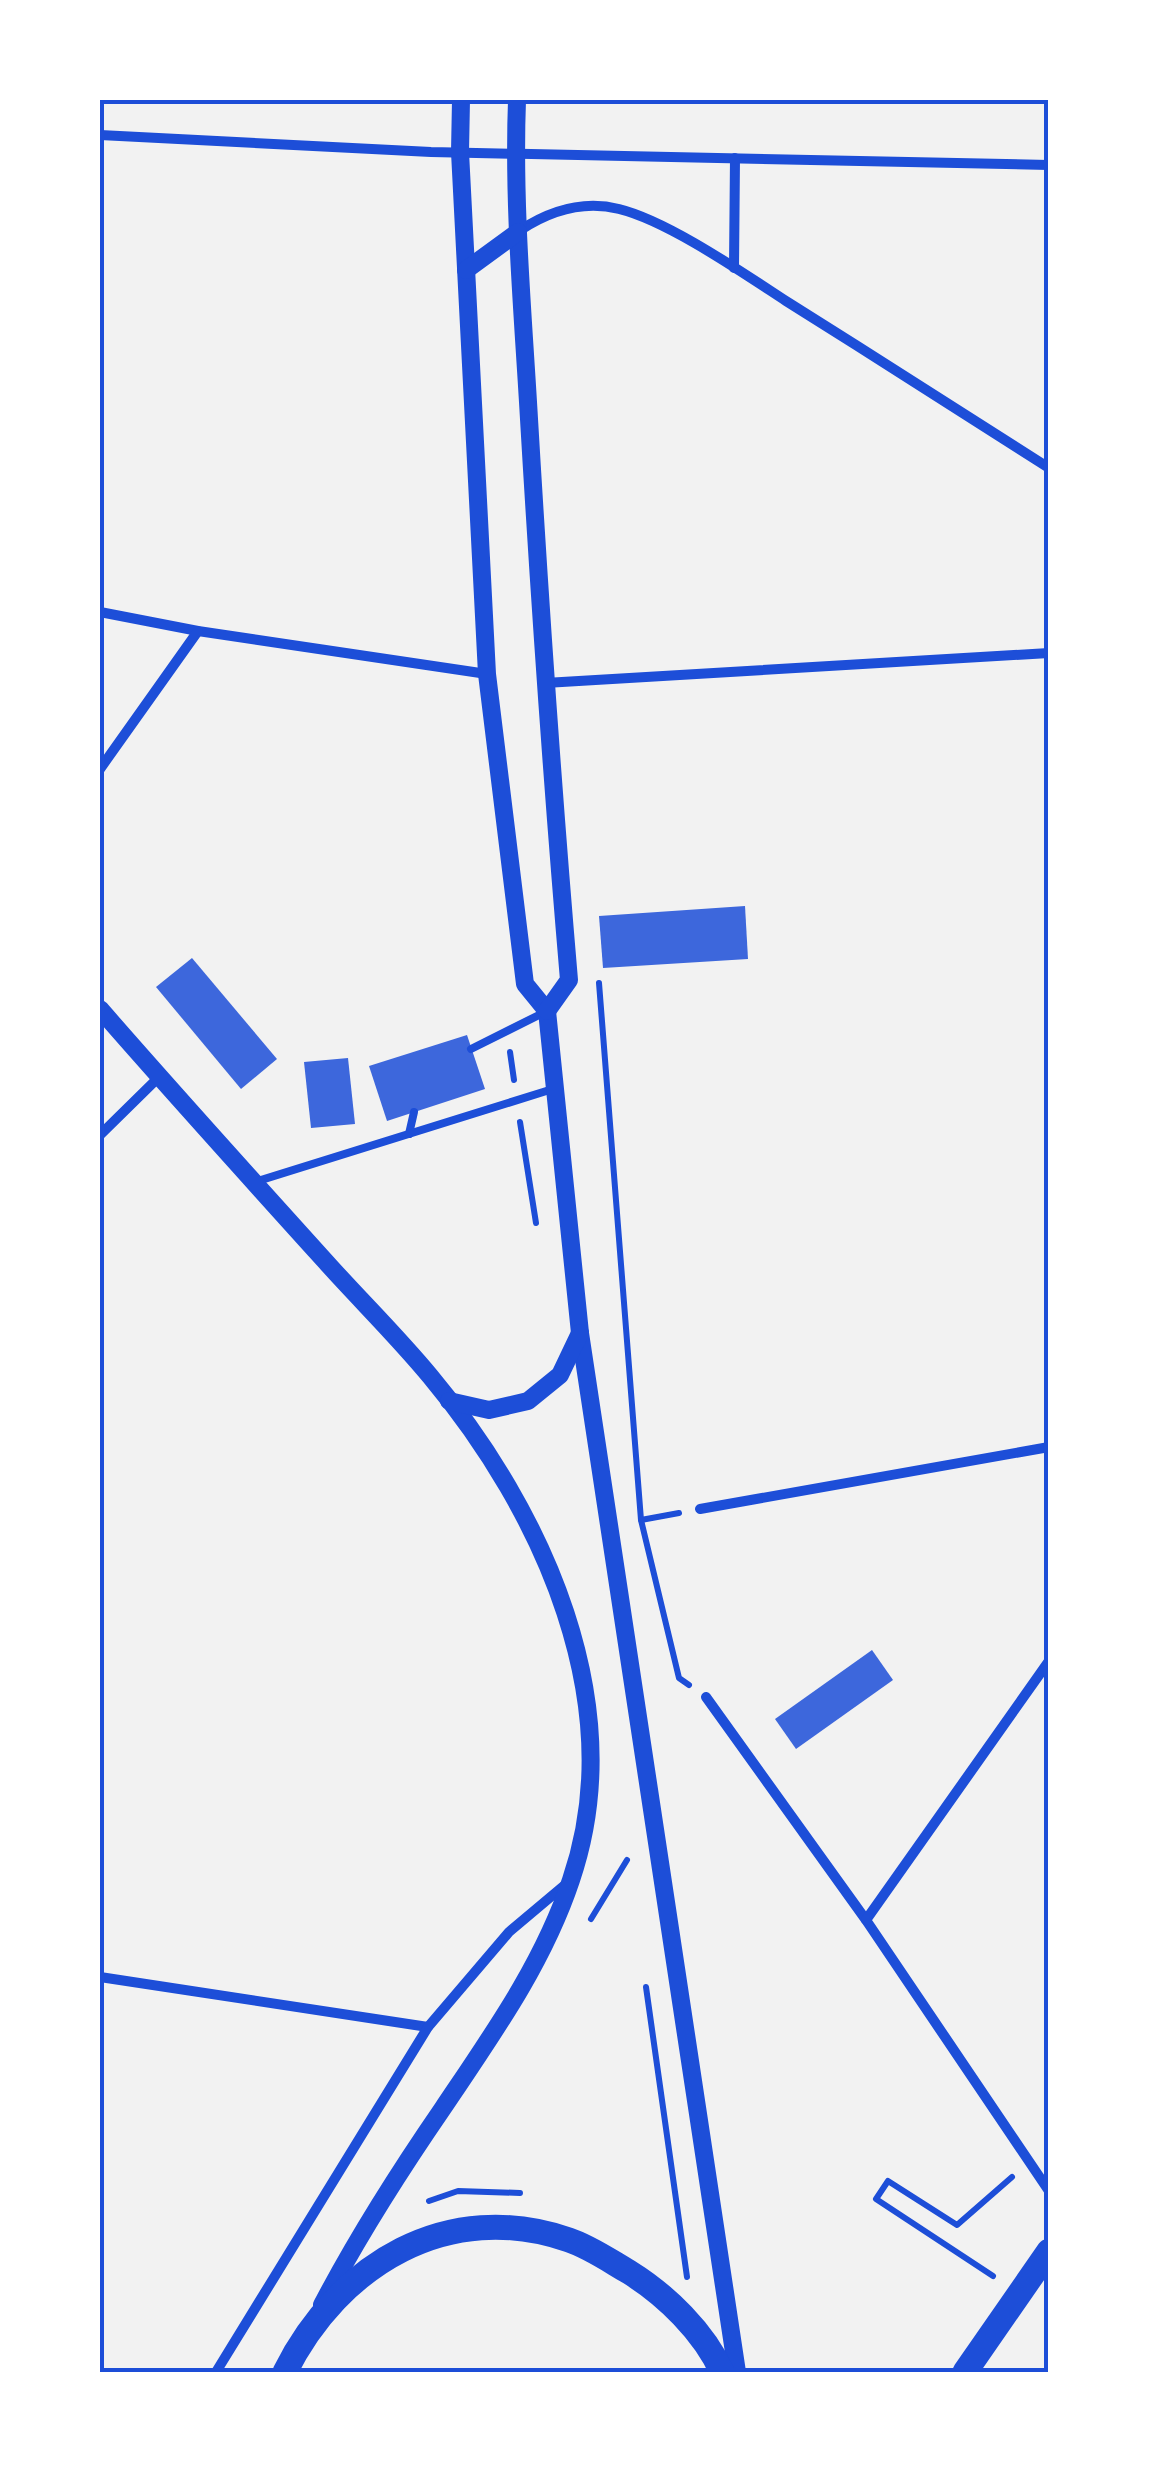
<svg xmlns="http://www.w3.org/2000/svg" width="1149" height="2472" font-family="'Public Sans',sans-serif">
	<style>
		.building { fill: #3d67dc }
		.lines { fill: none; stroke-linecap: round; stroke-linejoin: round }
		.path { stroke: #1d4ed8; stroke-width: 6 }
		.service { stroke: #1d4ed8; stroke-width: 8 }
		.minor { stroke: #1d4ed8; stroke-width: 10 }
		.tertiary { stroke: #1d4ed8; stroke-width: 18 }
		.primary { stroke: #1d4ed8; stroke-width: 25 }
		.neatline { fill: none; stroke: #1d4ed8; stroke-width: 4 }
	</style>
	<rect width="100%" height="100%" fill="#f2f2f2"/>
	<!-- building -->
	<g class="building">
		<polygon points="745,906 748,959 603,968 599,916"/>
		<polygon points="192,958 277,1059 241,1089 156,987"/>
		<polygon points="467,1035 485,1089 387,1121 369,1066"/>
		<polygon points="348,1058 355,1124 311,1128 304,1062"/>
		<polygon points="872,1650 893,1680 796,1749 775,1719"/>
	</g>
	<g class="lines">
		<!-- path -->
		<g class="path">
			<polyline points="599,983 641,1520 679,1678 689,1685"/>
			<polyline points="510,1052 514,1080"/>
			<polyline points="520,1122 536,1223"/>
			<polyline points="641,1520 679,1513"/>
			<polyline points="591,1919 627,1860"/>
			<polyline points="646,1987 687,2277"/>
			<polyline points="429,2201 458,2191 520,2193"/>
			<polyline points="993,2276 876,2199 888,2181 957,2225 1012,2177"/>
		</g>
		<!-- service -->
		<g class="service">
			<polyline points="471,1049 547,1011"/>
			<polyline points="409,1134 414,1112"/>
			<polyline points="255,1182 556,1088"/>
		</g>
		<!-- minor -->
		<g class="minor">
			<polyline points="100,135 431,152 1049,165"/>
			<path d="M519,231C549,211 583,200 619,209C668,221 743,273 786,301C874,356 961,412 1049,468"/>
			<polyline points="734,268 735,158"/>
			<polyline points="100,612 198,631 487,674"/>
			<polyline points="545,683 1049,653"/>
			<polyline points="100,769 198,631"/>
			<polyline points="100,1135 159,1077"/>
			<polyline points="700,1509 1049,1447"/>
			<polyline points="706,1697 866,1920 1049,2191"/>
			<polyline points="866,1920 1049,1661"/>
			<polyline points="100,1977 428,2027"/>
			<polyline points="216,2372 428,2027 509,1932 566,1884"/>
		</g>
		<!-- tertiary -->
		<g class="tertiary">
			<polyline points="461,100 460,152 487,674 525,984 547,1011 580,1333 737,2372"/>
			<path d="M517,100C513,206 523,313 529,419C540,606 553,793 569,980L547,1011"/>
			<polyline points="466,270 518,232"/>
			<path d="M100,1009C174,1094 250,1178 326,1262C360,1300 397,1336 430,1376C543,1511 631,1704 571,1880C543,1964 492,2035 443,2108C399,2172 358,2236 322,2305"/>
			<polyline points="449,1401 489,1410 528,1401 560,1375 580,1333"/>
		</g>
		<!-- primary -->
		<g class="primary">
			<path d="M285,2372C339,2264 448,2198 569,2240C590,2247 610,2261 629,2272C666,2295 704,2332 722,2372"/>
			<polyline points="965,2372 1049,2251"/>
		</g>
	</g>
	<!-- border -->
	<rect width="1149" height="2472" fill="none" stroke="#ffffff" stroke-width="205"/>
	<rect x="102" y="102" width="944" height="2268" class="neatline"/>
</svg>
